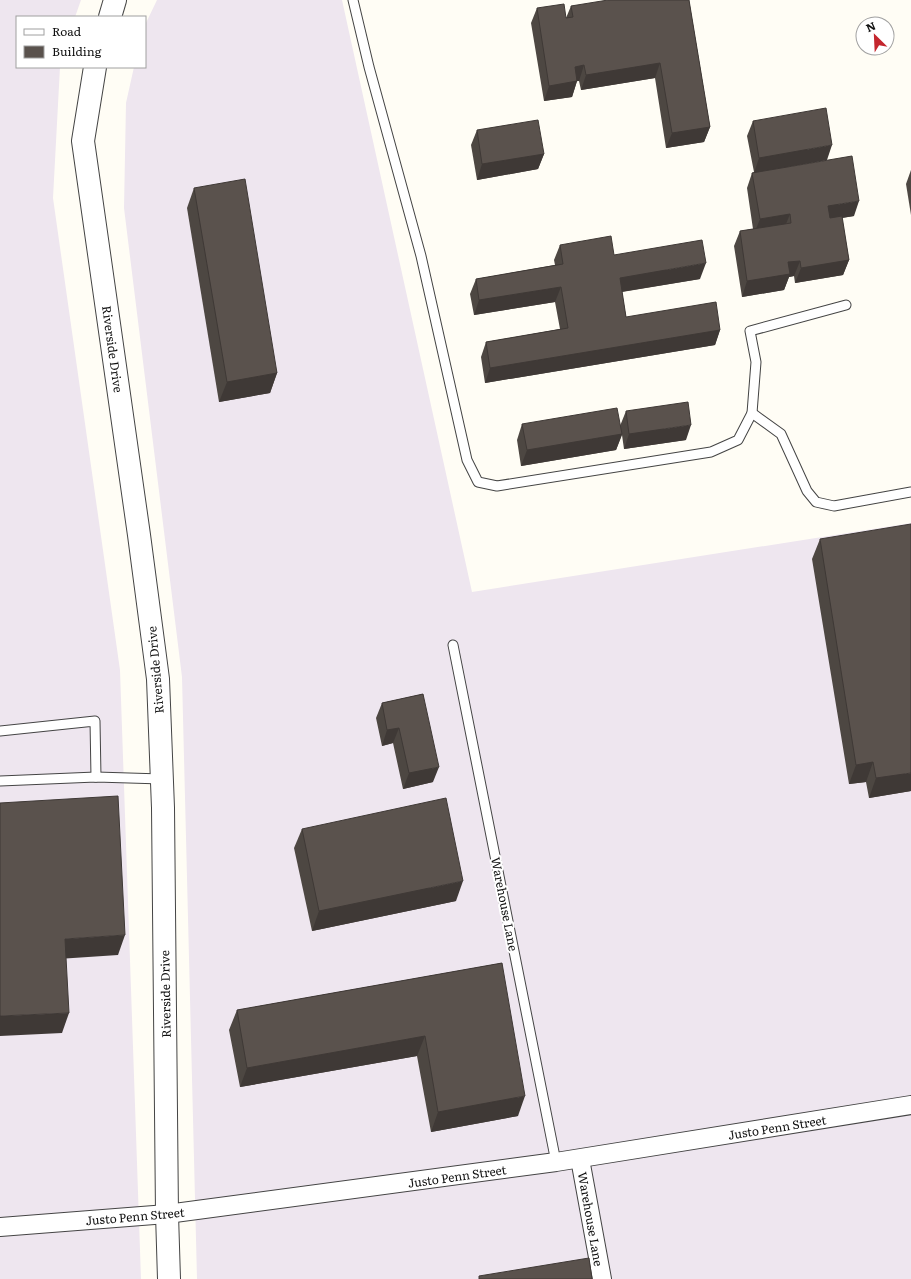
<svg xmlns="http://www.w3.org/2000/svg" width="911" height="1279" font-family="Literata,serif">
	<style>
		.industrial { fill: #eee6ef }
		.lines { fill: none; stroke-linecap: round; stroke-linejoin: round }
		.service-casing { stroke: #444; stroke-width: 11 }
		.minor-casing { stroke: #444; stroke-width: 20 }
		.tertiary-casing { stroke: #444; stroke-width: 24 }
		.service { stroke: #fff; stroke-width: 9 }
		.minor { stroke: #fff; stroke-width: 18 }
		.tertiary { stroke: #fff; stroke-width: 22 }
		.wall { fill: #4d4742 }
		.shaded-wall { fill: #3f3936 }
		.building { fill: #5a524d; stroke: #3f3936 }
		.labels { text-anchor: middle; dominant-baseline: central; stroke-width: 4; stroke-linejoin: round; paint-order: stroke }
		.street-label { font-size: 12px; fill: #111; stroke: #fff }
	</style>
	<rect width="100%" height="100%" fill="#fffdf5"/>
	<!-- industrial -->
	<g class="industrial">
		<polygon points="0,0 81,0 75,17 17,17 17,67 60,67 53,198 120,670 141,1279 0,1279"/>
		<polygon points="157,0 342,0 472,592 911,523 911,1279 197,1279 182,677 124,208 126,103 134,67 145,67 145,25"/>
	</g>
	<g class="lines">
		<defs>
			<g id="service">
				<polyline points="353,0 369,67 421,256 467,460 478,482 497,486 711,452 738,440 752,413 756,362 750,331 846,305"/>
				<polyline points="752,413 781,434 807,491 816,502 834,506 911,492"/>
				<polyline points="453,645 556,1162"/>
				<polyline points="0,731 95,721 96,777"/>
				<polyline points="0,781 96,777 162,779"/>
			</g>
			<g id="minor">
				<polyline points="580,1159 602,1279"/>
				<polyline points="0,1227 167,1214 556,1162 911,1105"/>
			</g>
			<g id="tertiary">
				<polyline points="110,17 115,0"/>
				<polyline points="95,67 83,141 139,535 158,679 163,808 167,1214 169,1279"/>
			</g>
		</defs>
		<!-- service casing -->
		<use href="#service" class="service-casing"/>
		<!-- minor casing -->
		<use href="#minor" class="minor-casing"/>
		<!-- tertiary casing -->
		<use href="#tertiary" class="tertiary-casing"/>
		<!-- service -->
		<use href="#service" class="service"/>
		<!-- minor -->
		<use href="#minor" class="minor"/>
		<!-- tertiary -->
		<use href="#tertiary" class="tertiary"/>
	</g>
	<!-- wall -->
	<g class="wall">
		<polygon points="689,0 710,127 704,142 666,148 655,78 581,90 579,81 577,81 572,97 544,101 531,23 537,8 566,18 571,6"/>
		<polygon points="753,121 827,160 788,167 854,216 842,218 849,260 843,275 795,283 794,276 789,277 784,290 742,297 734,246 740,231 753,229 747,188 752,173 754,172 747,136"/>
		<polygon points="477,130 544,154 538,169 477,180 471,145"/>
		<polygon points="911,170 911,215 906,184"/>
		<polygon points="194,188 277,373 270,393 219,402 187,208"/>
		<polygon points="560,245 614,255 700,279 622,292 626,317 720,330 715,345 485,383 481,357 486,342 560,329 555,302 474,315 470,294 476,279 555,265 554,260"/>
		<polygon points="626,411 686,440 624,449 622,435 616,450 521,466 517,440 522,424 620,426"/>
		<polygon points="820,539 911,791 869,798 866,782 849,784 812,559"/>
		<polygon points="423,694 433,782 403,789 393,743 382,746 376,718 382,703"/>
		<polygon points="302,829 456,901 312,931 294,848"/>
		<polygon points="502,963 518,1116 431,1132 417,1056 240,1087 229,1030 237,1010"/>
	</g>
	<!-- shaded-wall -->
	<g class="shaded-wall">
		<polygon points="660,63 655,78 581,90 586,75"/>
		<polygon points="584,65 579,81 569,82 575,67"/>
		<polygon points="577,81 572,97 544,101 549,86"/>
		<polygon points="710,127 704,142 666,148 672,133"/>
		<polygon points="832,145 827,160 754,173 759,158"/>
		<polygon points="544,154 538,169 477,180 482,164"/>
		<polygon points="859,201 854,216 822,221 828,206"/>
		<polygon points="790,214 784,229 754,234 760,219"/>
		<polygon points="849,260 843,275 795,283 801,268"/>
		<polygon points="800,261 794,276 789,277 784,290 742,297 747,281 788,262"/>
		<polygon points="706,263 700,279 614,293 620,278"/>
		<polygon points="561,287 555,302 474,315 479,300"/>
		<polygon points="720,330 715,345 485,383 490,368"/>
		<polygon points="277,373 270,393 219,402 227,382"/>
		<polygon points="691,425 686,440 624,449 629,434"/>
		<polygon points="622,434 616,450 521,466 527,450"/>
		<polygon points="399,728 393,743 382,746 387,730"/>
		<polygon points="873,762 866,782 849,784 856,765"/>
		<polygon points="439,767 433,782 403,789 409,773"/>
		<polygon points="911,773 911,791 869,798 876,778"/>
		<polygon points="463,881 456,901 312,931 319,911"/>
		<polygon points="125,935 118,955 58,959 65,939"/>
		<polygon points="69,1013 62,1033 0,1036 0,1016"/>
		<polygon points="425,1036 417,1056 240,1087 247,1068"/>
		<polygon points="525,1096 518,1116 431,1132 438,1112"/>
	</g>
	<!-- building -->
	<g class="building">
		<polygon points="608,0 689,0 710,127 672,133 660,63 586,75 584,65 575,67 577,81 549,86 537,8 564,4 566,18 573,17 571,6"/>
		<polygon points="826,108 832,145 759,158 753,121"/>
		<polygon points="538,120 544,154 482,164 477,130"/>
		<polygon points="852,156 859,201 828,206 830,218 842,216 849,260 801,268 800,261 788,262 790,274 747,281 740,231 791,223 790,214 760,219 752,173"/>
		<polygon points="245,179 277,373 227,382 194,188"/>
		<polygon points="611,236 614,255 702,240 706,263 620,278 626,317 716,302 720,330 490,368 486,342 568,328 561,287 479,300 476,279 563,264 560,245"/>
		<polygon points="688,402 691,425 629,434 626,411"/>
		<polygon points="617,408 622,434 527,450 522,424"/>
		<polygon points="911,524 911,773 876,778 873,762 856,765 820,539"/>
		<polygon points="423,694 439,767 409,773 399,728 387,730 382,703"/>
		<polygon points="118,796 125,935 65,939 69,1013 0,1016 0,803"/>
		<polygon points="446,798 463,881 319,911 302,829"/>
		<polygon points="502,963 525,1096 438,1112 425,1036 247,1068 237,1010"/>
		<polygon points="589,1258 592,1279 479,1279 479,1276"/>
	</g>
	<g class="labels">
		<!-- street labels -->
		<g class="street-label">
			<text transform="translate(113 349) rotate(82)">Riverside Drive</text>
			<text transform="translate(155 670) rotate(-95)">Riverside Drive</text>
			<text transform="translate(505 904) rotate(79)">Warehouse Lane</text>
			<text transform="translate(165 994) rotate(-91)">Riverside Drive</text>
			<text transform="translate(777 1127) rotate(-9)">Justo Penn Street</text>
			<text transform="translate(457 1176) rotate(-8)">Justo Penn Street</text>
			<text transform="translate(135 1216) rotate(-5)">Justo Penn Street</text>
			<text transform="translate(591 1219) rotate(80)">Warehouse Lane</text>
		</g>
	</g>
	<!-- legend -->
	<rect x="16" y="16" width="130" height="52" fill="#ffffff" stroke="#a0a0a0"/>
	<rect x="24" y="29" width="20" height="6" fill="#ffffff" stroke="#a0a0a0"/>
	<text x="52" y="36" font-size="12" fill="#111111">Road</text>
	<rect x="24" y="46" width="20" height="12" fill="#5a524d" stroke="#a0a0a0"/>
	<text x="52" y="56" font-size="12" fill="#111111">Building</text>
	<!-- north arrow -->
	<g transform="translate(875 36) rotate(336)"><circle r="19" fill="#ffffff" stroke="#a0a0a0"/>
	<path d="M0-3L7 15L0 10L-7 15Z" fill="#c4262e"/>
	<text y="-6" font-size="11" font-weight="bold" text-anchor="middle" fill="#111111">N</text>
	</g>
</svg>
